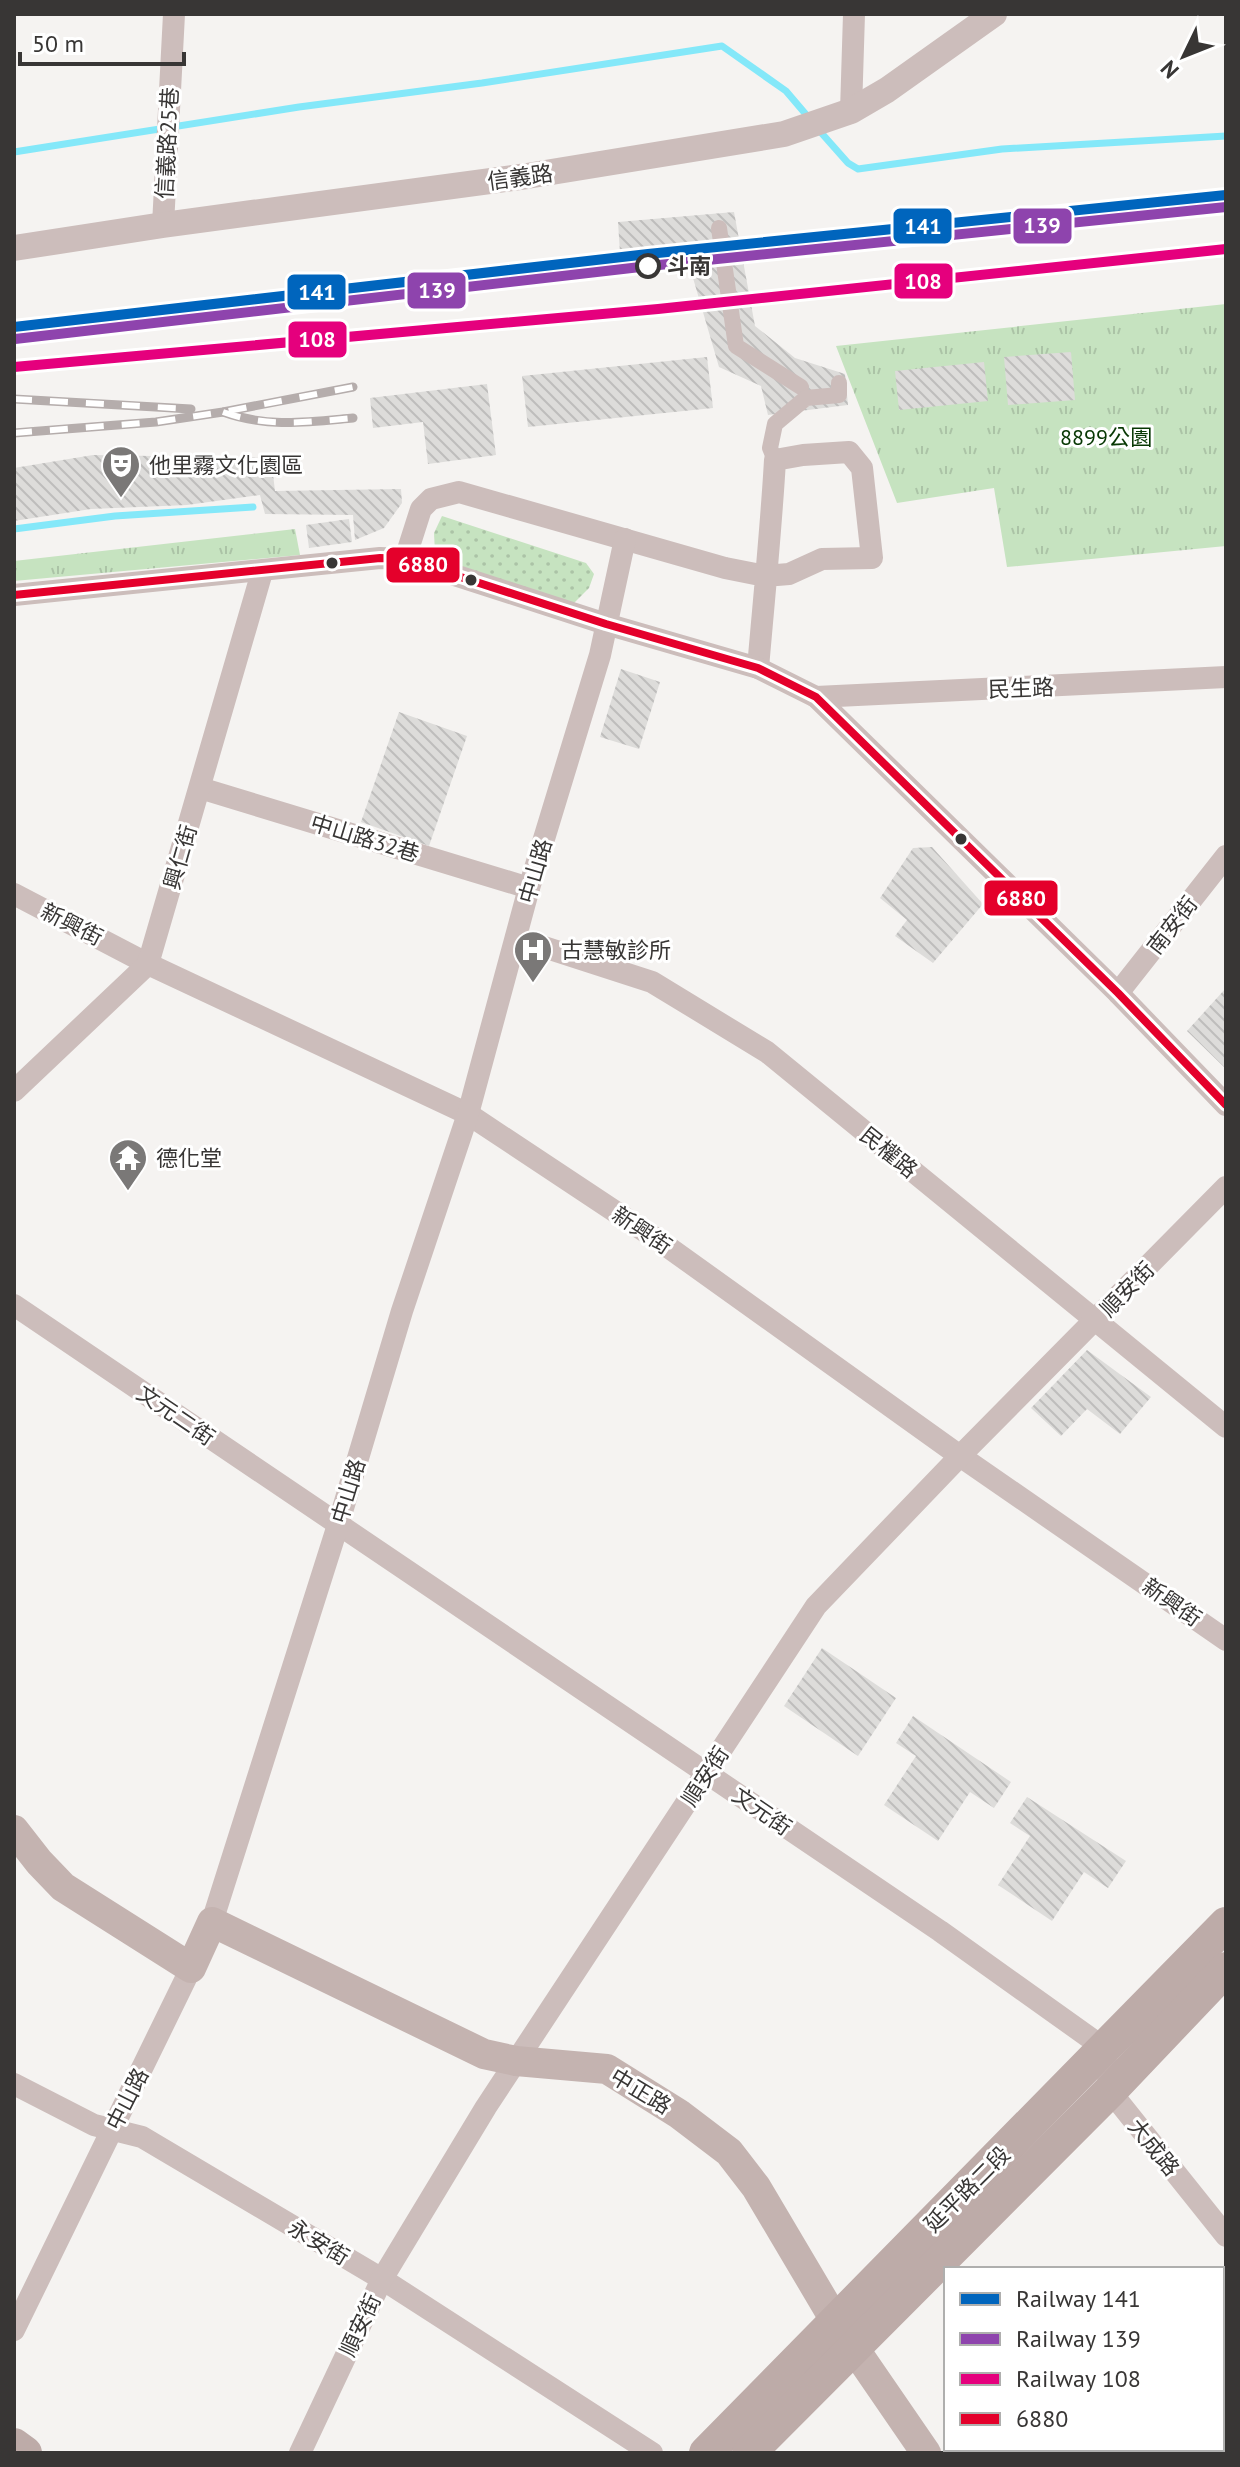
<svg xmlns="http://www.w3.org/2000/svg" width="1240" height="2467" font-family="'PT Sans','Noto Sans TC',sans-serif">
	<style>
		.grass { fill: url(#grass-dots) }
		.park { fill: url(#park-tufts) }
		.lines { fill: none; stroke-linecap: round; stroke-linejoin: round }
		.stream { stroke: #84e8f9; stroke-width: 7 }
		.building { fill: url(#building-back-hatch) }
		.pedestrian { stroke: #ccbdbb; stroke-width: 16 }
		.minor { stroke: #ccbdbb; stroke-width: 22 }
		.tertiary { stroke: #ccbdbb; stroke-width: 26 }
		.secondary { stroke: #c4b3b0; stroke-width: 30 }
		.primary { stroke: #bdaba8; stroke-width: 34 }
		.rail-casing { stroke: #b5adac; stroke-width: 9 }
		.rail { stroke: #fff; stroke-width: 6; stroke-dasharray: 18; stroke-linecap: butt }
		.bus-1-casing { stroke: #fff; stroke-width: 14 }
		.bus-1 { stroke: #e4002b; stroke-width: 8 }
		.rail-1-casing { stroke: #fff; stroke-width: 16 }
		.rail-2-casing { stroke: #fff; stroke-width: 16 }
		.rail-3-casing { stroke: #fff; stroke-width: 16 }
		.rail-1 { stroke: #0065bd; stroke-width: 10 }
		.rail-2 { stroke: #8e44ad; stroke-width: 10 }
		.rail-3 { stroke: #e5007d; stroke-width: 10 }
		.stop-dot { fill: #fff; stroke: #383635; stroke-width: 4 }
		.bus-dot { fill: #383635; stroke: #fff; stroke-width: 3 }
		.labels { text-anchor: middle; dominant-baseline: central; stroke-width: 6; stroke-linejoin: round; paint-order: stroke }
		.street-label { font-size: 22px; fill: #383635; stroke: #fff }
		.stop-label { font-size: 22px; font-weight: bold; fill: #383635; stroke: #fff; text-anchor: start }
		.park-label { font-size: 22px; fill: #083804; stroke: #fff }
		.poi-label { font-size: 22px; fill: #383635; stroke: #fff; text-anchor: start }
		.line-badge { stroke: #fff; stroke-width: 3 }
		.badge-label { font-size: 22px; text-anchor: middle; font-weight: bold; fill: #fff }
	</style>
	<defs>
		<pattern id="grass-dots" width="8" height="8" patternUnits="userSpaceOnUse" patternTransform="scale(2)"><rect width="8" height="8" fill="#c6e3c0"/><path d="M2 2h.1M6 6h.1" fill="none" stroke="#abc3a6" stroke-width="1.8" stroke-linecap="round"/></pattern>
		<pattern id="park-tufts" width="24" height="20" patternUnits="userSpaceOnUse" patternTransform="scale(2)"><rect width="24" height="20" fill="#c6e3c0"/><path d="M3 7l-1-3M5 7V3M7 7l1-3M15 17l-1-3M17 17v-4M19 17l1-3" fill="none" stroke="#abc3a6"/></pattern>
		<pattern id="building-back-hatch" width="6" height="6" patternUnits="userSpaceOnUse" patternTransform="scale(2)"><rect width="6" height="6" fill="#dddcda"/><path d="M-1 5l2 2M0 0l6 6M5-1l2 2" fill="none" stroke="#bebdbc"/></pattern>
	</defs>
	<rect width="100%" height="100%" fill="#f5f3f1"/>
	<!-- grass -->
	<polygon class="grass" points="442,516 586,563 594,574 589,588 573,604 443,560 435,553 434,533"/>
	<!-- park -->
	<g class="park">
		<polygon points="1226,304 1226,546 1007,567 994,488 897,503 836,346"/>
		<polygon points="295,529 300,555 14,581 14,561"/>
	</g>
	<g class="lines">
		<!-- stream -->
		<g class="stream">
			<polyline points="817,128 848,163 858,169 1002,149 1226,136"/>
			<polyline points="14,152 299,107 482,83 722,46 786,91 809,118"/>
			<polyline points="14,529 115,516 253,507"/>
		</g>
	</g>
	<!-- building -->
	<g class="building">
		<polygon points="734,212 755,326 795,358 845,374 848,405 768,415 761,386 719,367 686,254 620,253 618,222"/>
		<polygon points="1071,352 1075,400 1008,405 1004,357"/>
		<polygon points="707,357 713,408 528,427 522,376"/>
		<polygon points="984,362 988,401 899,410 895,371"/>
		<polygon points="487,384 496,455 428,464 423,422 373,428 370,398"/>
		<polygon points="93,455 271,458 275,491 401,489 402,503 384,528 355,540 353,515 265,514 260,495 187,505 91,509 14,521 14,468"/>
		<polygon points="349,519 352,542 309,548 306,525"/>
		<polygon points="621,669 660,682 639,749 600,737"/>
		<polygon points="399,712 467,736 429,846 361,822"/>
		<polygon points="932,847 983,904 933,963 895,936 907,920 880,898 913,848"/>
		<polygon points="1226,988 1226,1069 1187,1031"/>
		<polygon points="1087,1350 1151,1397 1120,1434 1087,1409 1061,1436 1031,1408"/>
		<polygon points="822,1648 896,1698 858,1756 784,1706"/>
		<polygon points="913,1716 1011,1782 994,1808 970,1792 938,1841 884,1805 916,1756 896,1743"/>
		<polygon points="1027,1797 1126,1861 1108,1888 1084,1872 1052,1921 998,1885 1030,1836 1010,1823"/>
	</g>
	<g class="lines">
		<!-- pedestrian -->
		<g class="pedestrian">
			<polyline points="719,228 736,346 801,387"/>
			<polyline points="775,460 770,448 775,424 806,398 839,395 839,383"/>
		</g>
		<!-- minor -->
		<g class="minor">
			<polyline points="851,111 854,14"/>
			<polyline points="163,225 174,14"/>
			<path d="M405,559L421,509L431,499L459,492L725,568L765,576L789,574L822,559L872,558L862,468L849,452L803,455L775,460C771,530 764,598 758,668"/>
			<polyline points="14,595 380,558 405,559 606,624 758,668 816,697 1118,993 1226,1105"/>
			<polyline points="816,697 1226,677"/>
			<polyline points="200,788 529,888"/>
			<polyline points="14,894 148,964 468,1114 661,1242 960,1456 1226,1640"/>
			<polyline points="516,938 652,982 767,1052 1226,1427"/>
			<polyline points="1118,993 1226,856"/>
			<polyline points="14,1091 148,964 262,572"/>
			<polyline points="14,1305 940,1931 1104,2048 1110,2091 1226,2236"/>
			<polyline points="212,1922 338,1525 402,1311 468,1114 529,888 600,655 625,539"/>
			<polyline points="14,2084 94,2125 142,2137 382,2279 652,2453"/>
			<polyline points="14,2330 191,1968"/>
			<polyline points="1222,2393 1226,2390"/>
			<polyline points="300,2453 382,2279 486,2107 816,1606 960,1456 1226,1187"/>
			<polyline points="1149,2453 1154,2449"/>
		</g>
		<!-- tertiary -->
		<polyline class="tertiary" points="14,248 163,225 527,176 784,134 851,111 887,90 994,14"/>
		<!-- secondary -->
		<polyline class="secondary" points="14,1830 39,1862 63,1887 191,1968 212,1922 484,2054 516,2061 607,2069 679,2114 729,2152 756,2187 836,2322 926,2453"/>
		<!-- primary -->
		<g class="primary">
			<polyline points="14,2445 25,2453"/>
			<polyline points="706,2453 1226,1924"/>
			<polyline points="749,2453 1110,2091 1226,1969"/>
		</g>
		<defs>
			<g id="rail">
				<polyline points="14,399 191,409"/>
				<path d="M223,412C267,428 308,422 353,418"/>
				<polyline points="14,433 156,422 223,412 353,387"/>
			</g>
		</defs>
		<!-- rail casing -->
		<use href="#rail" class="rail-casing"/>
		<!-- rail -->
		<use href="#rail" class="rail"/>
		<defs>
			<polyline id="bus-1" points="14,595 380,558 405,559 606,624 758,668 816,697 1118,993 1226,1105"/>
		</defs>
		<!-- bus-1 casing -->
		<use href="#bus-1" class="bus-1-casing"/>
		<!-- bus-1 -->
		<use href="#bus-1" class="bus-1"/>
		<defs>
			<polyline id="rail-1" points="14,327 648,254 1226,195"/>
			<polyline id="rail-2" points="15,339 649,266 1226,207"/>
			<polyline id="rail-3" points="14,367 658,309 1226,249"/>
		</defs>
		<!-- rail-1 casing -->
		<use href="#rail-1" class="rail-1-casing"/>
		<!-- rail-2 casing -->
		<use href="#rail-2" class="rail-2-casing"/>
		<!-- rail-3 casing -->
		<use href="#rail-3" class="rail-3-casing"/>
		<!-- rail-1 -->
		<use href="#rail-1" class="rail-1"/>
		<!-- rail-2 -->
		<use href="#rail-2" class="rail-2"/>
		<!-- rail-3 -->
		<use href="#rail-3" class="rail-3"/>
	</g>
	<!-- icons -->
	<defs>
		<symbol id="theatre-pin" viewBox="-11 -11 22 30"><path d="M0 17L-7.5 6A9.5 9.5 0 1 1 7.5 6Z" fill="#7a7877" stroke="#fff"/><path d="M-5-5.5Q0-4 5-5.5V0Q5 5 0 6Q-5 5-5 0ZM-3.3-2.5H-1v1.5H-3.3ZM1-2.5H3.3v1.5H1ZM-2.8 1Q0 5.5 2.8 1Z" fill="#fff"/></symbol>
		<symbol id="hospital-pin" viewBox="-11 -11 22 30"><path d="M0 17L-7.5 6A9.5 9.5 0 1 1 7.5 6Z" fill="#7a7877" stroke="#fff"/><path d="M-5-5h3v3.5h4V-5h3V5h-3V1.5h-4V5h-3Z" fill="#fff"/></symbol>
		<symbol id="temple-pin" viewBox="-11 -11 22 30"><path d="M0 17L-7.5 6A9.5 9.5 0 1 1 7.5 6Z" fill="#7a7877" stroke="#fff"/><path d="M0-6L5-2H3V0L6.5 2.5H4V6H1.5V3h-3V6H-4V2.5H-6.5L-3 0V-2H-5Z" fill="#fff"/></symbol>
	</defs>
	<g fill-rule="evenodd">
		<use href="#theatre-pin" x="99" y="443" width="44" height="60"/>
		<use href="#hospital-pin" x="511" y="928" width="44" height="60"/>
		<use href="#temple-pin" x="106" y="1136" width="44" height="60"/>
	</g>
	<!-- markers -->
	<circle class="stop-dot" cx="648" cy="266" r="11"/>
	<g class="bus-dot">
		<circle cx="332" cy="563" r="7"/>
		<circle cx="471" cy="580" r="7"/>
		<circle cx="961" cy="839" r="7"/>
	</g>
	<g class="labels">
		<!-- street labels -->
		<g class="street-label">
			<text transform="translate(167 143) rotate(-87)">信義路25巷</text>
			<text transform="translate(520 177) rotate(-8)">信義路</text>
			<text transform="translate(1021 688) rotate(-2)">民生路</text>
			<text transform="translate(365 838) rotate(17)">中山路32巷</text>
			<text transform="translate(180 857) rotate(-74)">興仁街</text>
			<text transform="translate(535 871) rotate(-74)">中山路</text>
			<text transform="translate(72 924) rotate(27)">新興街</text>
			<text transform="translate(1172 925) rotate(-52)">南安街</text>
			<text transform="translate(889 1152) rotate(39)">民權路</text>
			<text transform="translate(642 1230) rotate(34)">新興街</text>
			<text transform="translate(1127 1289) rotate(-46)">順安街</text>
			<text transform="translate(176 1415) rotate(34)">文元二街</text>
			<text transform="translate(348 1491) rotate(-73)">中山路</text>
			<text transform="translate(1172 1602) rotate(35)">新興街</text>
			<text transform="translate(705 1776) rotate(-57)">順安街</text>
			<text transform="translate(762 1811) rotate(35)">文元街</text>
			<text transform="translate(641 2091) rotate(31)">中正路</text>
			<text transform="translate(127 2099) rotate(-63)">中山路</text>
			<text transform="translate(1154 2147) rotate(51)">大成路</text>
			<text transform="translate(967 2189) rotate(-45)">延平路二段</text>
			<text transform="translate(319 2242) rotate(31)">永安街</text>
			<text transform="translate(360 2325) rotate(-65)">順安街</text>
		</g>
		<!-- stop labels -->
		<g class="stop-label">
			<text x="667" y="266">斗南</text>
		</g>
		<!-- park labels -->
		<g class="park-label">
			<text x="1106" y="437">8899公園</text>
		</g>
		<!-- poi labels -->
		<g class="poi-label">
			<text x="149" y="465">他里霧文化園區</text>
			<text x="561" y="950">古慧敏診所</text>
			<text x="156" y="1158">德化堂</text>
		</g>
	</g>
	<g class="line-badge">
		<rect x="1012" y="207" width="61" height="38" rx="8" fill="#8e44ad"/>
		<rect x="892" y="207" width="61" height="38" rx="8" fill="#0065bd"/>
		<rect x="893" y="262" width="61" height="38" rx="8" fill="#e5007d"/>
		<rect x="406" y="271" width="61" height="39" rx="8" fill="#8e44ad"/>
		<rect x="286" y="273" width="61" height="38" rx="8" fill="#0065bd"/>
		<rect x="287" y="320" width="61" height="39" rx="8" fill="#e5007d"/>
		<rect x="385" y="546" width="76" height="38" rx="8" fill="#e4002b"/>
		<rect x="983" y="879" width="76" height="38" rx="8" fill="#e4002b"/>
	</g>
	<g class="badge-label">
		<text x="1042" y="233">139</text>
		<text x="923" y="234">141</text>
		<text x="923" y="289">108</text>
		<text x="437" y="298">139</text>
		<text x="317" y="300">141</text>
		<text x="317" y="347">108</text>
		<text x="423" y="572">6880</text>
		<text x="1021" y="906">6880</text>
	</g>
	<!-- border -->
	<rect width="1240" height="2467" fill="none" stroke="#383635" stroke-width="32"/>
	<!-- legend -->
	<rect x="944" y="2267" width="280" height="184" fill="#ffffff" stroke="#afafae" stroke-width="2"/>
	<rect x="960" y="2293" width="40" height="12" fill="#0065bd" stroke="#afafae" stroke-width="2"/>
	<text x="1016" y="2307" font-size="24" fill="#383635">Railway 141</text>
	<rect x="960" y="2333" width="40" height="12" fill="#8e44ad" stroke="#afafae" stroke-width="2"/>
	<text x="1016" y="2347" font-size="24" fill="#383635">Railway 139</text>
	<rect x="960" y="2373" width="40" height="12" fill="#e5007d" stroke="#afafae" stroke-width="2"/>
	<text x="1016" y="2387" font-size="24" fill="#383635">Railway 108</text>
	<rect x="960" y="2413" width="40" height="12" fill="#e4002b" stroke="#afafae" stroke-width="2"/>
	<text x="1016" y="2427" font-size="24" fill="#383635">6880</text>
	<!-- north arrow -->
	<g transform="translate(1184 56) rotate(227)" stroke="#ffffff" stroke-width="6" paint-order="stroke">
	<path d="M0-6L14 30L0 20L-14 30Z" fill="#383635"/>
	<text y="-12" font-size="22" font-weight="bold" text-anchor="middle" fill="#383635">N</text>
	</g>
	<!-- scale -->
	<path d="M20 52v12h164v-12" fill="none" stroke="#383635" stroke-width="4"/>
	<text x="32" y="52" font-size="24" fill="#383635" stroke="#ffffff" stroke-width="6" paint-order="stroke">50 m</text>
</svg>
